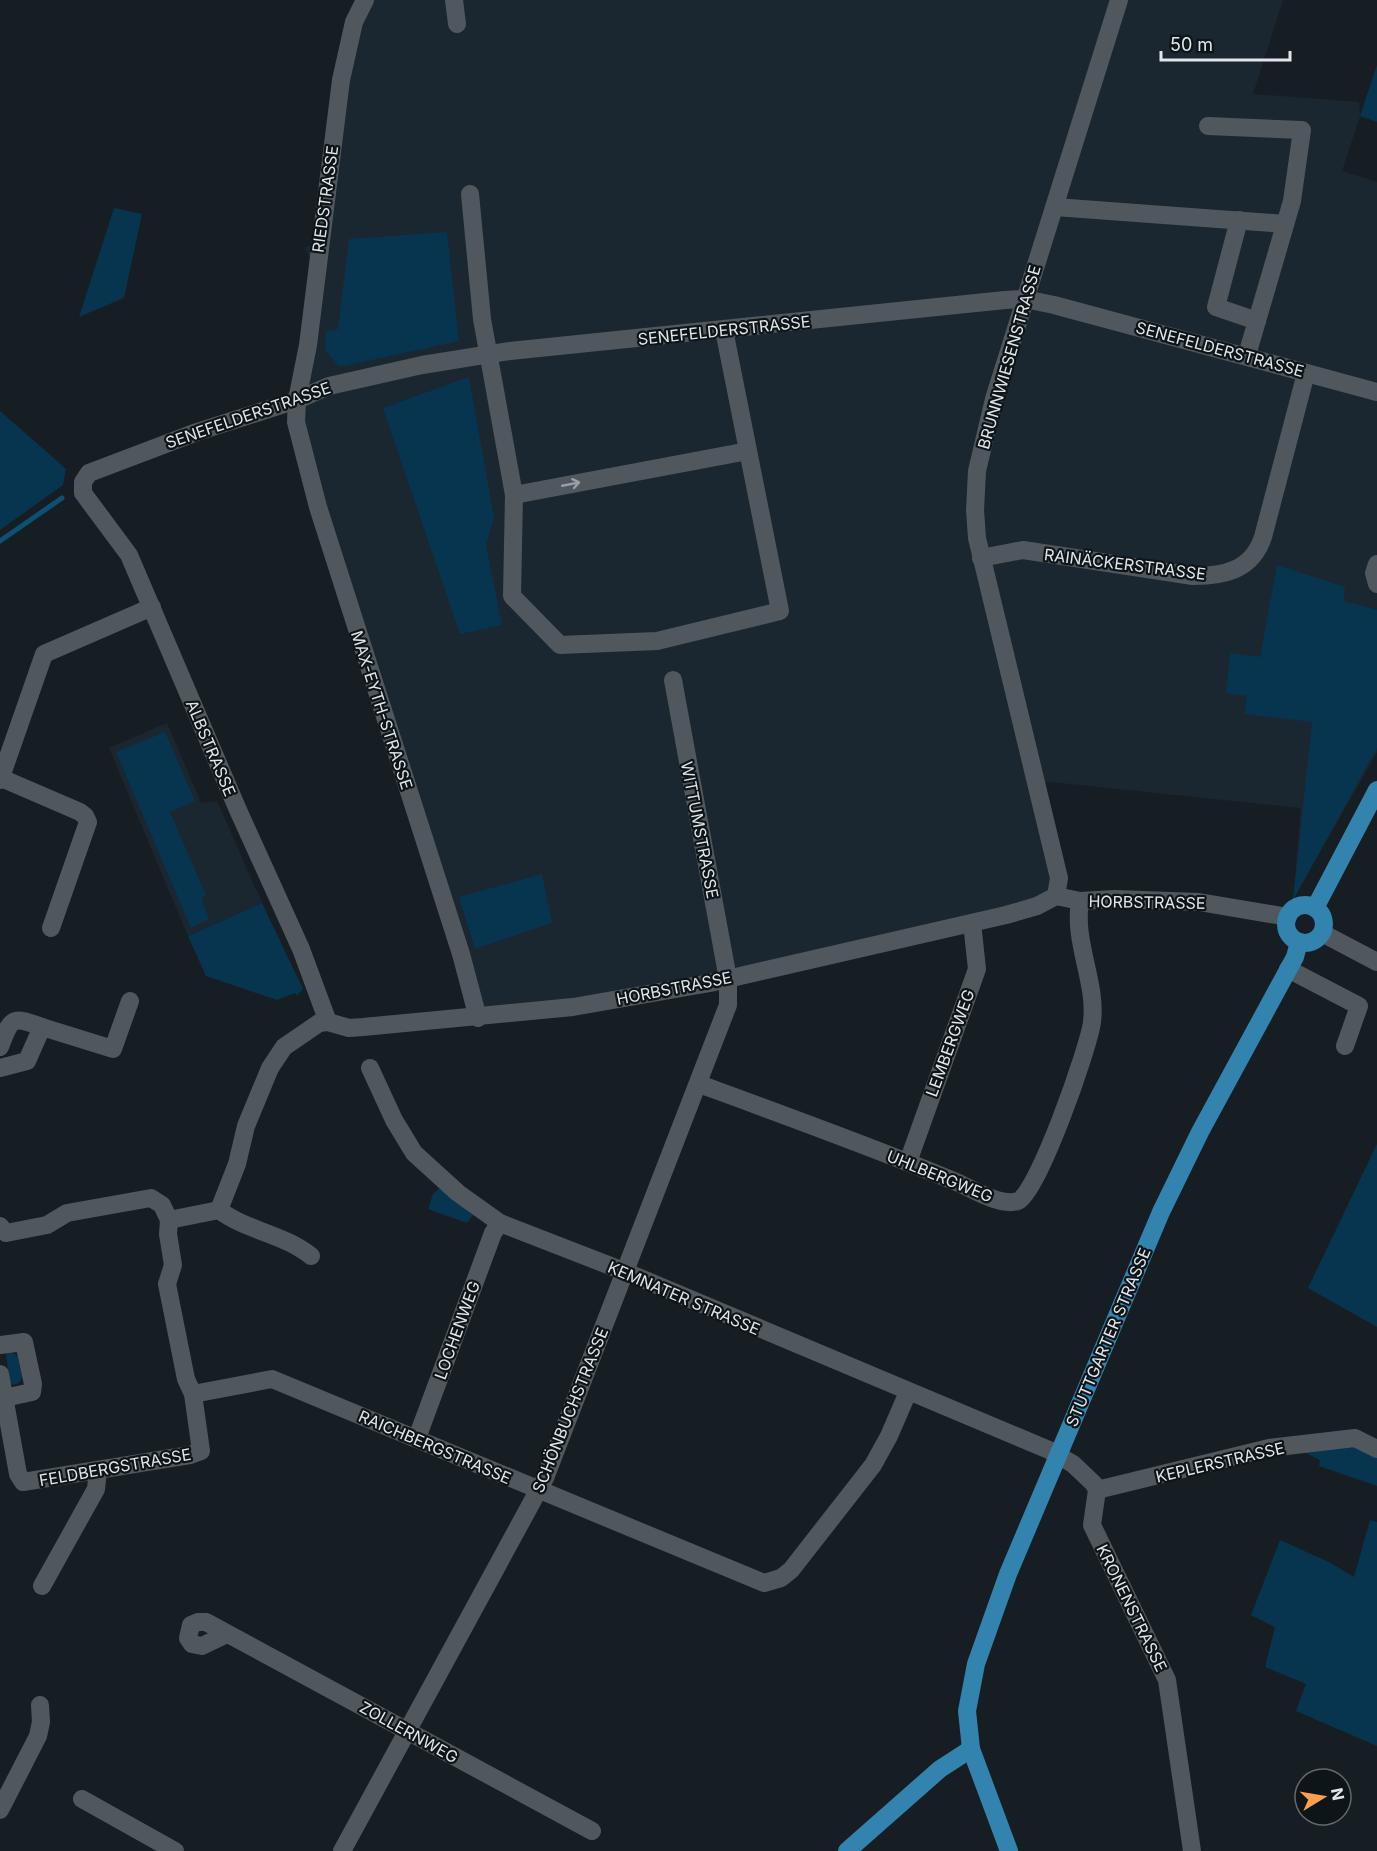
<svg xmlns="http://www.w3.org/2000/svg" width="1377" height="1851" font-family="Inter,sans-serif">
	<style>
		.built { fill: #1b2730 }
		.green { fill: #07344e }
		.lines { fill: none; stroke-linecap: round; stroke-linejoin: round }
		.stream { stroke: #0d5076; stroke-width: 5 }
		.minor { stroke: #50585e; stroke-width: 18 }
		.major { stroke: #3283ae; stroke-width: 18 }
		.oneway { stroke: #999fa4 }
		.labels { text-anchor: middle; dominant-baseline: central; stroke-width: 4.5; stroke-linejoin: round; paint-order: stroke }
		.street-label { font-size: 16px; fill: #e2e6ea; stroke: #0e1519 }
	</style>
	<rect width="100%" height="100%" fill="#171e23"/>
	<!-- built -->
	<g class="built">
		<polygon points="365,0 1283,0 1253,94 1359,102 1360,116 1342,171 1377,182 1377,752 1293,900 1301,808 1051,782 1033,783 1057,880 1050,897 742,972 481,1015 301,436 315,269 305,248 319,239"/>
		<polygon points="167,723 201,803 217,801 262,903 188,936 109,748"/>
	</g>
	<!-- green -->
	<g class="green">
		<polygon points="1377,65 1377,122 1360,116"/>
		<polygon points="114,208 142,214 124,298 79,317"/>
		<polygon points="447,232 459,341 339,367 325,349 326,331 338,329 349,239"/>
		<polygon points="469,377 494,518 486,545 502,625 460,634 383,408"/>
		<polygon points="0,411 66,469 63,485 0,530"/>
		<polygon points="1277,565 1345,587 1344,601 1377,610 1377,748 1293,900 1312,722 1245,714 1247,696 1226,693 1230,653 1260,657"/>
		<polygon points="165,732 195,801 170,812 206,895 201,898 209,919 191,928 116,752"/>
		<polygon points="542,874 552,923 475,949 459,897"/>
		<polygon points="262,903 303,989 297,996 295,993 277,1000 206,976 188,936"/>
		<polygon points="1377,1144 1377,1327 1308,1288"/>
		<polygon points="440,1188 475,1212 467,1223 428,1209 433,1194"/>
		<polygon points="11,1352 18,1356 22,1377 19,1383 13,1385 9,1382 6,1353"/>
		<polygon points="1357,1447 1377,1456 1377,1486 1319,1466 1320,1460 1304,1452"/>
		<polygon points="1370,1520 1377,1522 1377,1746 1296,1711 1306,1684 1265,1667 1275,1627 1251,1615 1280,1540 1331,1563 1354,1577"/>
	</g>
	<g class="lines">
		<!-- stream -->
		<polyline class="stream" points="0,541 62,498"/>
		<!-- minor -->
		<g class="minor">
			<polyline points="365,0 354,22 341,80 308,345 297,400 296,422 318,507 461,954 478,1018"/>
			<polyline points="454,0 457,24"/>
			<polyline points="1208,126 1302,130 1292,201 1247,355"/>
			<polyline points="470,194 482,319 514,495 512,596 560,645 657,641 780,611 724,330"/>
			<polyline points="1055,207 1285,224"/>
			<polyline points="1239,220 1216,307 1257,321"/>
			<polyline points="514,495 748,451"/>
			<path d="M981,558L1023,550L1193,576C1225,576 1252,570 1263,537L1306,373"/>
			<polyline points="1377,564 1374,573 1377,584"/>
			<polyline points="1,778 80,812 85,816 88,822 51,928"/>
			<polyline points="0,780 44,654 152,607"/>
			<polyline points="1056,896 1059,878 977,538 975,510 977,471 994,399 1119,0"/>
			<polyline points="1322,933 1377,962"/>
			<polyline points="1288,969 1359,1006 1345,1046"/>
			<polyline points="328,1022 301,949 238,810 129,555 83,493 83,482 89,473 197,432 297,400 329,386 422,365 510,351 1005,300 1025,299 1054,305 1377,392"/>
			<polyline points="42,1027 113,1049 130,1001"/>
			<path d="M0,1047C11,1017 12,1016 42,1027L27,1061L0,1068"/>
			<polyline points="370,1068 394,1120 414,1153 458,1193 500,1223 626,1272 1049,1450 1073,1464 1094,1484 1097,1490 1092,1525 1167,1680 1192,1851"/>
			<path d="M699,1084C784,1115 870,1146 954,1181C971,1188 1000,1207 1018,1201C1037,1195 1089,1047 1092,1022C1097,982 1073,943 1080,901"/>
			<polyline points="908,1162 977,969 972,923"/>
			<path d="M219,1210C247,1231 284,1234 311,1256"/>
			<polyline points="169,1220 219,1210 237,1164 246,1126 270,1068 284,1047 319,1023 328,1022 349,1028 363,1027 573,1007 710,983 1006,915 1037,906 1056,896 1080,901 1115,899 1199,902 1288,917"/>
			<polyline points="0,1226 6,1233 47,1225 67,1213 151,1198 162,1205 169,1220"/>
			<polyline points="0,1345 24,1342 33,1384 32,1392 4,1398"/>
			<polyline points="0,1374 18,1474 23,1482 190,1455 201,1451 193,1394 186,1379 167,1284 173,1265 168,1234 169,1220"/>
			<polyline points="193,1394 272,1379 764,1583 781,1578 791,1570 873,1465 889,1436 908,1392"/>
			<polyline points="417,1438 493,1233 500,1223"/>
			<polyline points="1097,1490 1269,1448 1355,1438 1377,1449"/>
			<polyline points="42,1586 96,1489 98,1470"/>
			<polyline points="227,1634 202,1646 192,1644 188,1638 191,1625 198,1622 206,1622 592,1831"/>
			<polyline points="82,1799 175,1851"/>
			<polyline points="0,1810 38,1736 41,1722 40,1705"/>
			<polyline points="342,1851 545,1478 728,1005 728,979 673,680"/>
		</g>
		<!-- major -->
		<g class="major">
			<circle cx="1305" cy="924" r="19"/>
			<polyline points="1315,908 1377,790"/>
			<polyline points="847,1851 940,1769 971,1749"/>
			<polyline points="1009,1851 971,1749 967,1711 976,1664 1008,1574 1161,1212 1200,1132 1295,957 1299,942"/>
		</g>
	</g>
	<!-- one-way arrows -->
	<defs><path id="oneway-shaft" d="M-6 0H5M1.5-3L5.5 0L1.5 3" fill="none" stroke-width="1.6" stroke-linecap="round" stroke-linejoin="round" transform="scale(1.5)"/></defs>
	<use class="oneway" href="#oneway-shaft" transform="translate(571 484) rotate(-11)"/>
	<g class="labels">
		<!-- street labels -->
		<g class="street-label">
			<text transform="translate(325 199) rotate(-82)">RIEDSTRASSE</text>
			<text transform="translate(724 330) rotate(-6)">SENEFELDERSTRASSE</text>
			<text transform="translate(1220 349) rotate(15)">SENEFELDERSTRASSE</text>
			<text transform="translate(1009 357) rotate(-74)">BRUNNWIESENSTRASSE</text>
			<text transform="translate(248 415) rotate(-19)">SENEFELDERSTRASSE</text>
			<text transform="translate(1125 564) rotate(7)">RAINÄCKERSTRASSE</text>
			<text transform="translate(382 710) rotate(72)">MAX-EYTH-STRASSE</text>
			<text transform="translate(211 748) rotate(67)">ALBSTRASSE</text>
			<text transform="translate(700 830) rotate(79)">WITTUMSTRASSE</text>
			<text transform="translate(1147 902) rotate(1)">HORBSTRASSE</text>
			<text transform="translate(674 988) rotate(-11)">HORBSTRASSE</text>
			<text transform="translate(950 1043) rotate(-70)">LEMBERGWEG</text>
			<text transform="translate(940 1176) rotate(22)">UHLBERGWEG</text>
			<text transform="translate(684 1298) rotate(23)">KEMNATER STRASSE</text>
			<text transform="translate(457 1330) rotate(-70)">LOCHENWEG</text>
			<text transform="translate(1108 1337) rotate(-67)">STUTTGARTER STRASSE</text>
			<text transform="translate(570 1410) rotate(-68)">SCHÖNBUCHSTRASSE</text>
			<text transform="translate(435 1447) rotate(23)">RAICHBERGSTRASSE</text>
			<text transform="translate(1220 1462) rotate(-13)">KEPLERSTRASSE</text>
			<text transform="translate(115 1467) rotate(-10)">FELDBERGSTRASSE</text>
			<text transform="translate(1132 1608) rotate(64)">KRONENSTRASSE</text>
			<text transform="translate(409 1732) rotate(29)">ZOLLERNWEG</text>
		</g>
	</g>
	<!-- north arrow -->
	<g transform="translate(1323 1797) rotate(79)"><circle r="28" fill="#0e1519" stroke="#63696d" stroke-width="1.5"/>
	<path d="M0-4.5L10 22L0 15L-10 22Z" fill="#fa9f4e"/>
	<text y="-9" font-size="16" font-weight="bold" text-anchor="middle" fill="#e2e6ea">N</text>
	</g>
	<!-- scale -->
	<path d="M1161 51v9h129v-9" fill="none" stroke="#e2e6ea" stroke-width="3"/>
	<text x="1170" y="51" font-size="18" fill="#e2e6ea" stroke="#0e1519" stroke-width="4.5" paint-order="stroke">50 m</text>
</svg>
